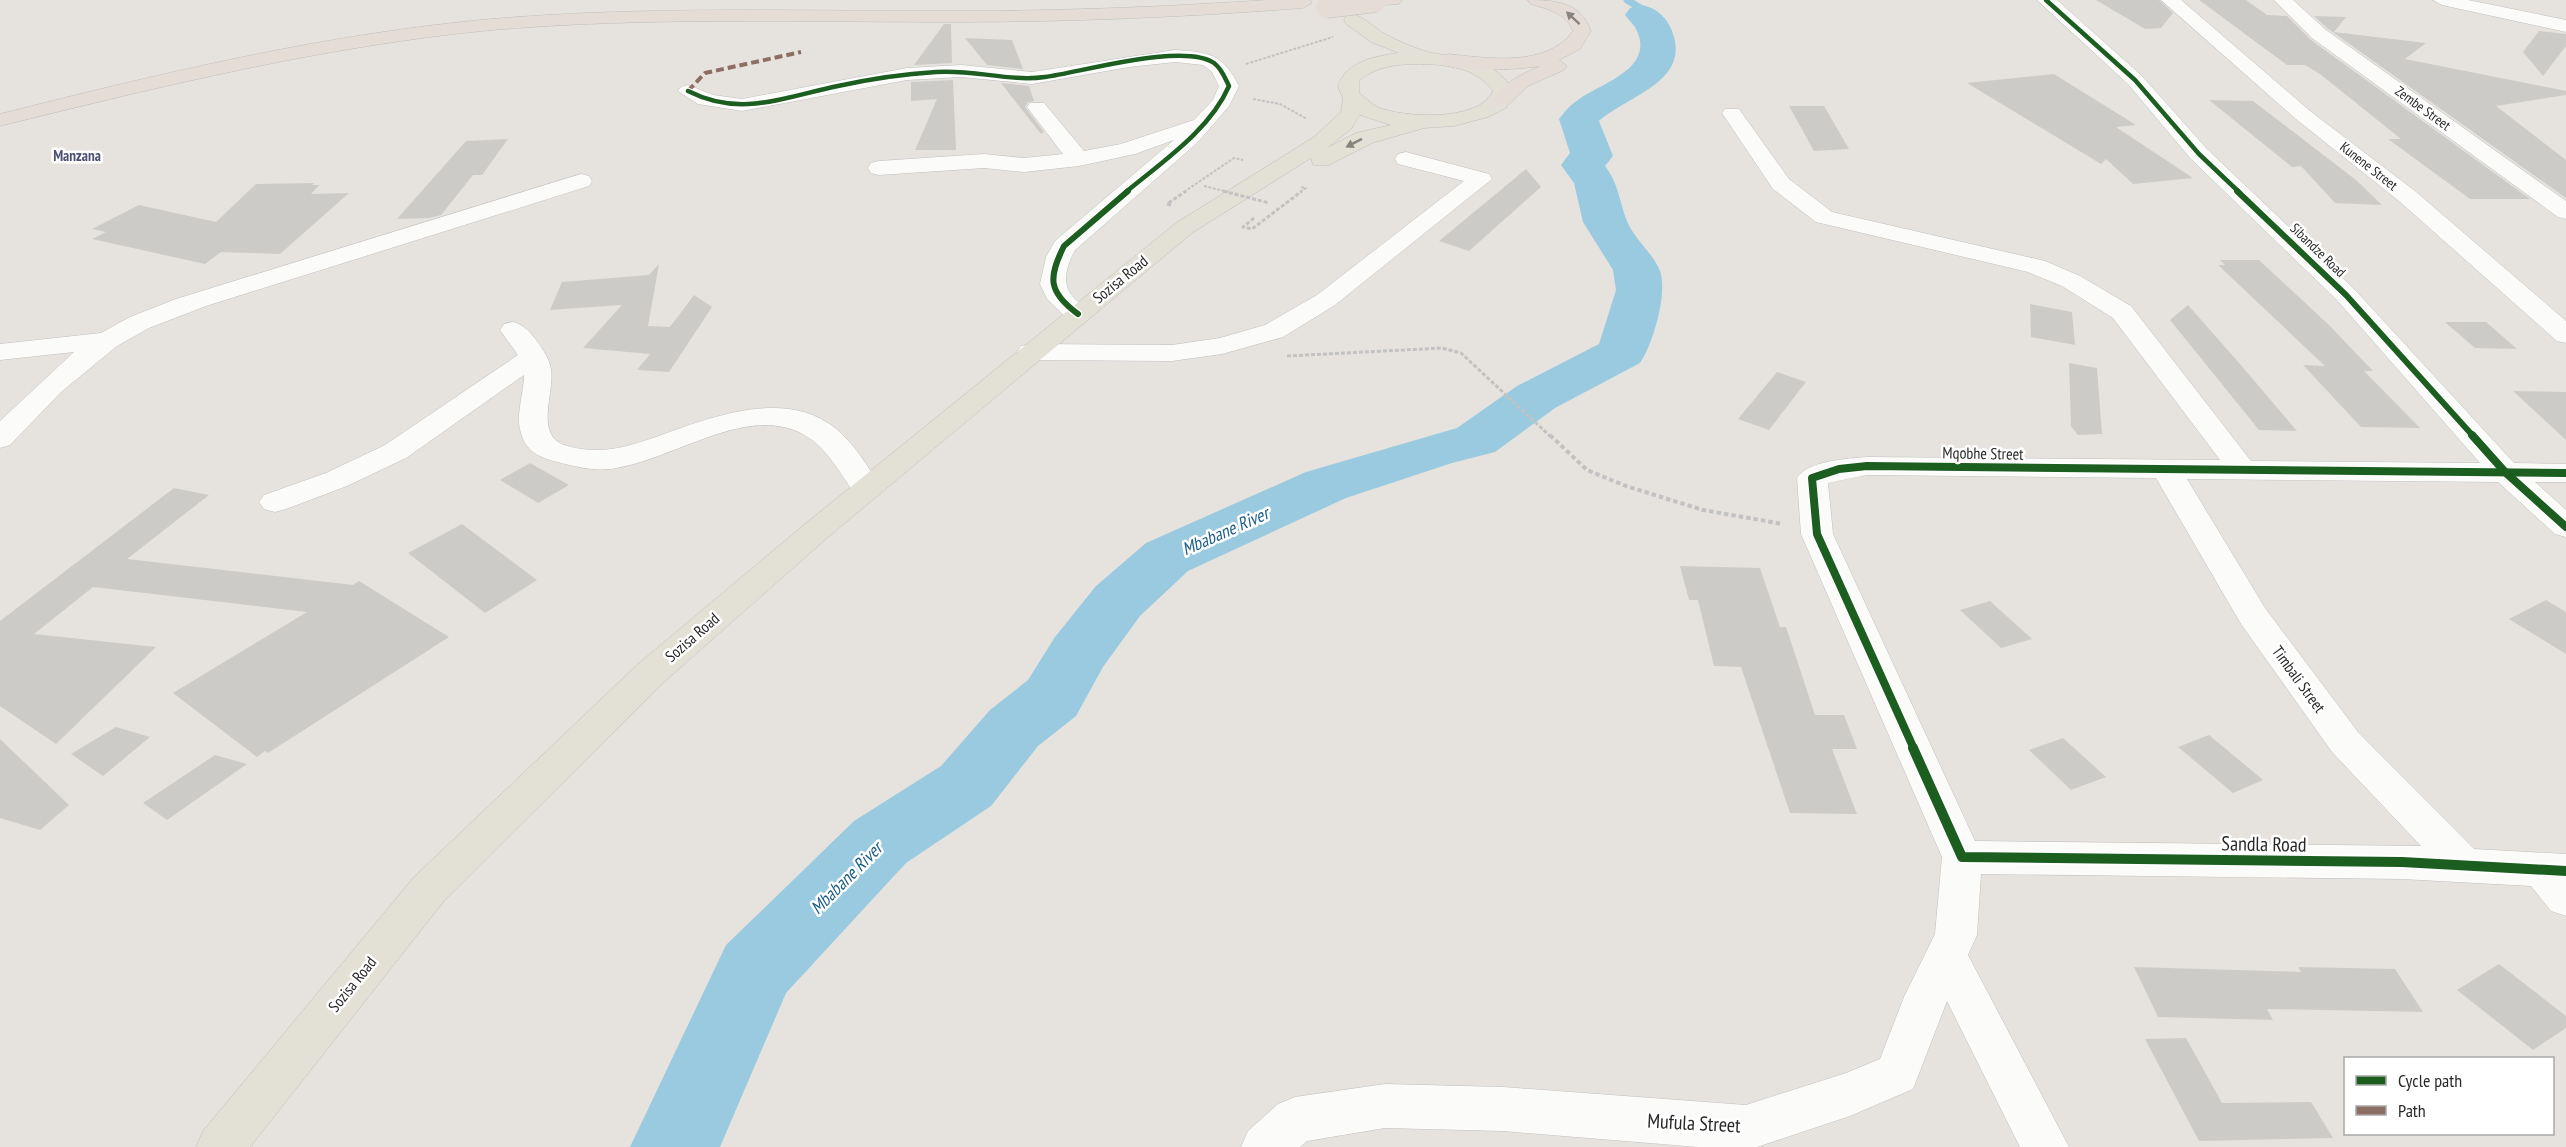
<svg xmlns="http://www.w3.org/2000/svg" width="2566" height="1147" font-family="'PT Sans Narrow',sans-serif">
	<style>
		.lines { fill: none; stroke-linecap: round; stroke-linejoin: round }
		.stream { stroke: #9acae0; stroke-width: 7 }
		.river { fill: #9acae0; fill-rule: evenodd }
		.building { fill: #cdcbc8 }
		.minor-casing { stroke: #c0bfc0; stroke-width: 1 }
		.major-casing { stroke: #bfbebd; stroke-width: 1 }
		.highway-casing { stroke: #bfbebd; stroke-width: 1 }
		.path-far2 { stroke: #c3c2c2; stroke-width: 2; stroke-dasharray: 3 1.5; stroke-linecap: butt }
		.path-far1 { stroke: #c3c2c2; stroke-width: 3; stroke-dasharray: 4 2; stroke-linecap: butt }
		.path { stroke: #c3c2c2; stroke-width: 4; stroke-dasharray: 4.5 3; stroke-linecap: butt }
		.minor { fill: #fbfbfa; fill-rule: evenodd }
		.major { fill: #e3e0d5; fill-rule: evenodd }
		.highway { fill: #e5ddd5; fill-rule: evenodd }
		.highway-bridge-casing { stroke: #bfbebd; stroke-width: 21; stroke-linecap: butt }
		.path-bridge-far1 { stroke: #c3c2c2; stroke-width: 2; stroke-dasharray: 3 1.5; stroke-linecap: butt }
		.path-bridge { stroke: #c3c2c2; stroke-width: 3; stroke-dasharray: 4 2; stroke-linecap: butt }
		.highway-bridge { stroke: #e5ddd5; stroke-width: 20 }
		.quiet { stroke: #8d6e63; stroke-width: 4; stroke-dasharray: 8 4; stroke-linecap: butt }
		.cycleway-far3-casing { stroke: #fff; stroke-width: 7 }
		.cycleway-far2-casing { stroke: #fff; stroke-width: 9 }
		.cycleway-far1-casing { stroke: #fff; stroke-width: 11 }
		.cycleway-casing { stroke: #fff; stroke-width: 14 }
		.cycleway-far3 { stroke: #1b5e20; stroke-width: 4.5 }
		.cycleway-far2 { stroke: #1b5e20; stroke-width: 6 }
		.cycleway-far1 { stroke: #1b5e20; stroke-width: 8 }
		.cycleway { stroke: #1b5e20; stroke-width: 10 }
		.oneway { fill: #87837f }
		.oneway2 { fill: #86847f }
		.labels { text-anchor: middle; dominant-baseline: central; stroke-width: 5; stroke-linejoin: round; paint-order: stroke }
		.far-street-label { font-size: 14px; fill: #292929; stroke: #fff }
		.far-neighbourhood-label { font-size: 15px; font-weight: bold; fill: #4e5374; stroke: #fff }
		.street-label { font-size: 16px; fill: #292929; stroke: #fff }
		.water-label { font-size: 18px; font-style: italic; fill: #1c5e89; stroke: #fff }
		.near-street-label { font-size: 20px; fill: #292929; stroke: #fff }
	</style>
	<rect width="100%" height="100%" fill="#e6e3df"/>
	<g class="lines">
		<!-- stream -->
		<polyline class="stream" points="1627,0 1642,9 1642,15"/>
		<!-- river -->
		<path class="river" d="M1642,5C1656,8 1667,17 1672,31C1692,82 1626,96 1599,121L1613,156L1605,166C1619,184 1619,201 1627,221C1634,239 1653,253 1660,271C1668,293 1653,344 1640,363L1555,408L1495,452L1452,463L1346,498L1188,571L1140,616L1103,667L1076,716L1038,746L991,806L906,863L786,993L720,1147H630L726,945L854,821L941,766L990,710L1028,680L1055,637L1096,586L1146,543L1306,472L1457,428L1517,386L1599,344L1616,290L1613,270L1583,222L1574,183L1561,165L1570,153L1559,119C1564,113 1568,107 1575,102C1597,84 1657,70 1636,29C1634,24 1628,20 1625,15L1630,8Z"/>
	</g>
	<!-- building -->
	<g class="building">
		<polygon points="2096,0 2159,0 2173,13 2161,28 2145,29"/>
		<polygon points="2199,0 2246,0 2267,15 2287,16 2311,40 2530,199 2470,199 2388,139 2401,139 2320,74 2305,65 2287,65"/>
		<polygon points="2314,16 2346,17 2334,32 2426,43 2405,59 2566,91 2566,95 2496,106 2566,160 2566,198 2327,28"/>
		<polygon points="944,24 951,24 952,63 914,65"/>
		<polygon points="2539,31 2566,34 2566,46 2543,76 2523,52"/>
		<polygon points="965,38 1012,40 1023,69 987,65"/>
		<polygon points="2054,74 2136,125 2116,127 2193,178 2133,184 2106,159 2101,164 1967,83"/>
		<polygon points="953,80 956,150 915,150 937,99 911,101 911,82"/>
		<polygon points="1001,83 1029,86 1034,101 1028,102 1025,107 1044,132 1041,134"/>
		<polygon points="2209,100 2253,101 2356,180 2382,205 2335,203 2301,166 2292,167"/>
		<polygon points="1789,106 1824,106 1849,149 1814,151"/>
		<polygon points="508,139 482,175 473,175 441,215 429,218 397,219 466,141"/>
		<polygon points="1526,169 1541,187 1469,251 1439,241"/>
		<polygon points="314,183 312,185 319,185 311,194 349,193 280,254 221,252 205,264 92,239 106,232 92,229 139,205 216,222 256,184"/>
		<polygon points="2220,260 2259,260 2329,325 2373,371 2364,371 2420,428 2361,427 2303,365 2325,366 2218,265 2225,265"/>
		<polygon points="659,264 648,326 670,327 694,295 712,307 669,372 637,370 650,354 583,348 622,305 550,310 562,282 649,275"/>
		<polygon points="2030,304 2072,312 2075,345 2031,337"/>
		<polygon points="2188,305 2240,364 2297,431 2259,430 2170,320"/>
		<polygon points="2445,322 2486,322 2517,349 2475,348"/>
		<polygon points="2069,363 2097,368 2102,434 2078,435 2071,426"/>
		<polygon points="1777,372 1806,382 1769,430 1738,419"/>
		<polygon points="2513,391 2566,392 2566,440"/>
		<polygon points="530,463 569,485 538,503 500,480"/>
		<polygon points="174,488 209,495 127,559 353,585 359,581 449,637 268,753 265,751 257,757 173,693 307,612 93,587 34,634 156,647 56,744 0,706 0,621"/>
		<polygon points="462,524 537,580 485,613 408,553"/>
		<polygon points="1680,566 1760,568 1780,627 1786,627 1815,715 1844,715 1857,749 1832,749 1857,814 1790,813 1741,667 1714,666 1698,600 1689,600"/>
		<polygon points="2546,600 2566,612 2566,654 2509,619"/>
		<polygon points="1990,601 2032,639 2001,648 1960,610"/>
		<polygon points="116,727 150,737 103,776 71,754"/>
		<polygon points="2209,735 2263,780 2233,793 2178,747"/>
		<polygon points="2063,738 2106,777 2071,790 2029,750"/>
		<polygon points="0,739 69,805 40,830 0,818"/>
		<polygon points="215,755 247,764 167,820 143,803"/>
		<polygon points="2499,964 2566,1016 2566,1028 2533,1050 2457,990"/>
		<polygon points="2134,967 2301,972 2298,967 2395,969 2423,1012 2267,1009 2273,1020 2158,1017"/>
		<polygon points="2186,1038 2222,1103 2311,1102 2333,1138 2199,1141 2145,1039"/>
	</g>
	<g class="lines">
		<defs>
			<g id="minor">
				<path d="M2037,0H2057L2142,76L2207,149L2355,290L2514,463L2566,464V482H2535L2566,510V537L2555,534L2498,482L2187,479L2265,608L2358,732L2474,849L2566,854V916L2551,911L2531,886L2402,879L1981,874L1977,935L1968,955L2069,1147H2020L1947,1001L1913,1089L1850,1116L1757,1147H1698L1503,1131L1385,1128L1307,1141L1300,1147H1241L1248,1131L1278,1104L1295,1097L1385,1084L1503,1087L1746,1105L1846,1073L1880,1059L1904,997L1935,934L1942,857L1801,534L1797,478C1809,460 1847,459 1867,457L2220,460L2113,318L2062,286L2028,272L1816,222L1773,189L1722,113L1725,109H1739L1789,179L1832,212L2045,261L2080,276L2131,306L2251,461L2480,463L2337,300L2191,159L2128,84ZM1867,475L2156,478L2241,624L2332,752L2421,846L1975,841L1833,534L1828,483Z"/>
				<polygon points="2161,0 2181,0 2310,111 2415,191 2566,321 2566,343 2557,341 2399,201 2296,119"/>
				<polygon points="2274,0 2293,0 2326,30 2566,201 2566,219 2558,217 2312,38"/>
				<polygon points="2433,0 2468,0 2566,20 2566,32 2442,5"/>
				<path d="M1175,50C1209,52 1223,54 1239,86L1229,106L1198,142L1075,250C1066,267 1060,286 1076,300C1082,305 1087,308 1091,314L1087,320L1078,322L1069,320L1047,299L1040,284L1046,257L1055,241L1174,140L1135,154L1079,166L1024,172L984,168L879,175L871,173L868,168L871,163L879,161L984,154L1024,158L1063,154L1027,107L1030,103H1044L1084,151L1121,144L1194,120L1213,100L1219,86L1212,72L1203,65L1175,62L1129,67L1032,84L961,77L907,80L742,111L698,104L678,91L681,87L688,85L713,95L742,99L907,68L961,65L1032,72Z"/>
				<polygon points="1406,152 1489,174 1492,179 1335,305 1283,337 1222,354 1172,361 1031,360 1021,358 1017,352 1021,346 1031,344 1172,345 1220,338 1265,325 1317,295 1464,181 1398,164 1395,159 1398,154"/>
				<polygon points="581,174 589,176 592,181 589,186 206,306 149,328 117,346 61,392 10,445 0,448 0,421 74,352 0,360 0,344 101,333 130,317 176,299"/>
				<path d="M513,322C524,325 530,332 537,341C543,350 549,358 551,369C555,393 533,437 567,446C602,456 631,446 664,434C715,416 786,389 835,428C854,443 869,468 882,489L878,496L867,499L856,496C838,470 823,439 791,429C738,411 669,460 616,468C597,472 576,467 558,462C541,458 526,452 521,433C515,415 524,394 524,375L406,458L347,486L286,509L275,512L264,509L259,502L264,495L326,473L385,445L518,355L500,330L504,324Z"/>
			</g>
			<path id="major" d="M1353,14C1366,18 1374,28 1385,34C1398,41 1419,50 1432,53C1468,59 1492,58 1514,91L1506,108L1488,117L1454,126L1424,128L1372,143L1329,165H1313L1311,158L1192,233L827,538L664,682L444,901L250,1147H196L203,1131L414,877L638,664L805,524L1176,223L1314,137L1341,112L1343,99L1338,86C1346,61 1376,56 1399,53L1371,42L1346,24L1344,20L1346,16ZM1423,64C1451,65 1476,68 1493,91C1480,122 1404,118 1377,107C1371,104 1365,97 1359,93V81C1377,65 1400,64 1423,64ZM1360,115L1391,125L1356,133L1327,148L1351,129Z"/>
			<g id="highway">
				<path d="M1268,0H1310L1312,3L1303,8C1187,17 1070,22 954,22C800,22 645,17 492,30C325,46 162,86 0,126V114C162,73 325,34 491,19C645,6 800,11 954,11C1059,11 1164,7 1268,0Z"/>
				<polygon points="1368,0 1402,0 1399,4 1370,6"/>
				<path d="M1528,0C1556,0 1580,2 1591,31L1580,49L1559,60L1567,66L1564,70L1528,86L1507,106H1493L1490,102C1503,83 1521,74 1541,66C1523,69 1449,75 1438,60L1448,54C1487,58 1547,68 1573,31C1566,13 1547,9 1531,4Z"/>
			</g>
		</defs>
		<!-- minor casing -->
		<use href="#minor" class="minor-casing"/>
		<!-- major casing -->
		<use href="#major" class="major-casing"/>
		<!-- highway casing -->
		<use href="#highway" class="highway-casing"/>
		<!-- path-far2 -->
		<g class="path-far2">
			<polyline points="1246,64 1333,37"/>
			<polyline points="1253,99 1280,104 1307,119"/>
			<polyline points="1184,192 1234,158 1243,160"/>
			<polyline points="1300,192 1306,188 1301,187"/>
		</g>
		<!-- path-far1 -->
		<g class="path-far1">
			<polyline points="1171,205 1167,204 1186,191"/>
			<polyline points="1254,218 1243,227 1252,229 1302,191"/>
			<polyline points="1287,356 1442,348 1461,353 1551,437"/>
		</g>
		<!-- path -->
		<polyline class="path" points="1550,435 1587,470 1626,486 1703,510 1783,524"/>
		<!-- minor -->
		<use href="#minor" class="minor"/>
		<!-- major -->
		<use href="#major" class="major"/>
		<!-- highway -->
		<use href="#highway" class="highway"/>
		<defs>
			<polyline id="highway-bridge" points="1326,8 1376,2"/>
		</defs>
		<!-- highway-bridge casing -->
		<use href="#highway-bridge" class="highway-bridge-casing"/>
		<!-- path-bridge-far1 -->
		<polyline class="path-bridge-far1" points="1204,186 1228,192"/>
		<!-- path-bridge -->
		<polyline class="path-bridge" points="1223,191 1269,203"/>
		<!-- highway-bridge -->
		<use href="#highway-bridge" class="highway-bridge"/>
		<!-- quiet -->
		<polyline class="quiet" points="688,91 705,73 801,52"/>
		<defs>
			<g id="cycleway-far3">
				<polyline points="2046,0 2135,80 2199,154 2239,192"/>
				<path d="M688,91C741,118 784,97 838,86C870,79 903,74 936,72C973,69 1009,82 1045,77C1082,72 1184,42 1214,63C1222,69 1225,78 1229,86C1210,130 1162,162 1126,192"/>
			</g>
			<g id="cycleway-far2">
				<polyline points="2237,191 2346,295 2474,437"/>
				<path d="M1078,314C1048,292 1048,278 1064,246L1128,191"/>
			</g>
			<g id="cycleway-far1">
				<polyline points="2472,435 2505,472 2566,527"/>
				<polyline points="1914,749 1817,534 1812,478 1839,469 1867,466 2566,473"/>
			</g>
			<polyline id="cycleway" points="1913,748 1962,857 2402,862 2566,871"/>
		</defs>
		<!-- cycleway-far3 casing -->
		<use href="#cycleway-far3" class="cycleway-far3-casing"/>
		<!-- cycleway-far2 casing -->
		<use href="#cycleway-far2" class="cycleway-far2-casing"/>
		<!-- cycleway-far1 casing -->
		<use href="#cycleway-far1" class="cycleway-far1-casing"/>
		<!-- cycleway casing -->
		<use href="#cycleway" class="cycleway-casing"/>
		<!-- cycleway-far3 -->
		<use href="#cycleway-far3" class="cycleway-far3"/>
		<!-- cycleway-far2 -->
		<use href="#cycleway-far2" class="cycleway-far2"/>
		<!-- cycleway-far1 -->
		<use href="#cycleway-far1" class="cycleway-far1"/>
		<!-- cycleway -->
		<use href="#cycleway" class="cycleway"/>
	</g>
	<!-- one-way arrows -->
	<defs><path id="oneway-solid" d="M-6-.8H1V-3.2L6.5 0L1 3.2V.8H-6Z" transform="scale(1.5)"/></defs>
	<use class="oneway" href="#oneway-solid" transform="translate(1573 18) rotate(-137)"/>
	<use class="oneway2" href="#oneway-solid" transform="translate(1354 143) rotate(153)"/>
	<g class="labels">
		<!-- far-street labels -->
		<g class="far-street-label">
			<text transform="translate(2423 108) rotate(36)">Zembe Street</text>
			<text transform="translate(2369 166) rotate(38)">Kunene Street</text>
			<text transform="translate(2318 250) rotate(44)">Sibandze Road</text>
		</g>
		<!-- far-neighbourhood labels -->
		<g class="far-neighbourhood-label">
			<text x="77" y="155">Manzana</text>
		</g>
		<!-- street labels -->
		<g class="street-label">
			<text transform="translate(1120 279) rotate(-39)">Sozisa Road</text>
			<text transform="translate(1983 453) rotate(1)">Mqobhe Street</text>
			<text transform="translate(692 637) rotate(-41)">Sozisa Road</text>
			<text transform="translate(2299 679) rotate(54)">Timbali Street</text>
			<text transform="translate(352 984) rotate(-51)">Sozisa Road</text>
		</g>
		<!-- water labels -->
		<g class="water-label">
			<text transform="translate(1225 531) rotate(-24)">Mbabane River</text>
			<text transform="translate(846 878) rotate(-45)">Mbabane River</text>
		</g>
		<!-- near-street labels -->
		<g class="near-street-label">
			<text transform="translate(2264 844) rotate(1)">Sandla Road</text>
			<text transform="translate(1694 1123) rotate(3)">Mufula Street</text>
		</g>
	</g>
	<!-- legend -->
	<rect x="2344" y="1057" width="210" height="78" fill="#ffffff" stroke="#a9a9a9" stroke-width="1.5"/>
	<rect x="2356" y="1076" width="30" height="9" fill="#1b5e20" stroke="#a9a9a9" stroke-width="1.5"/>
	<text x="2398" y="1087" font-size="18" fill="#292929">Cycle path</text>
	<rect x="2356" y="1106" width="30" height="9" fill="#8d6e63" stroke="#a9a9a9" stroke-width="1.5"/>
	<text x="2398" y="1117" font-size="18" fill="#292929">Path</text>
</svg>
